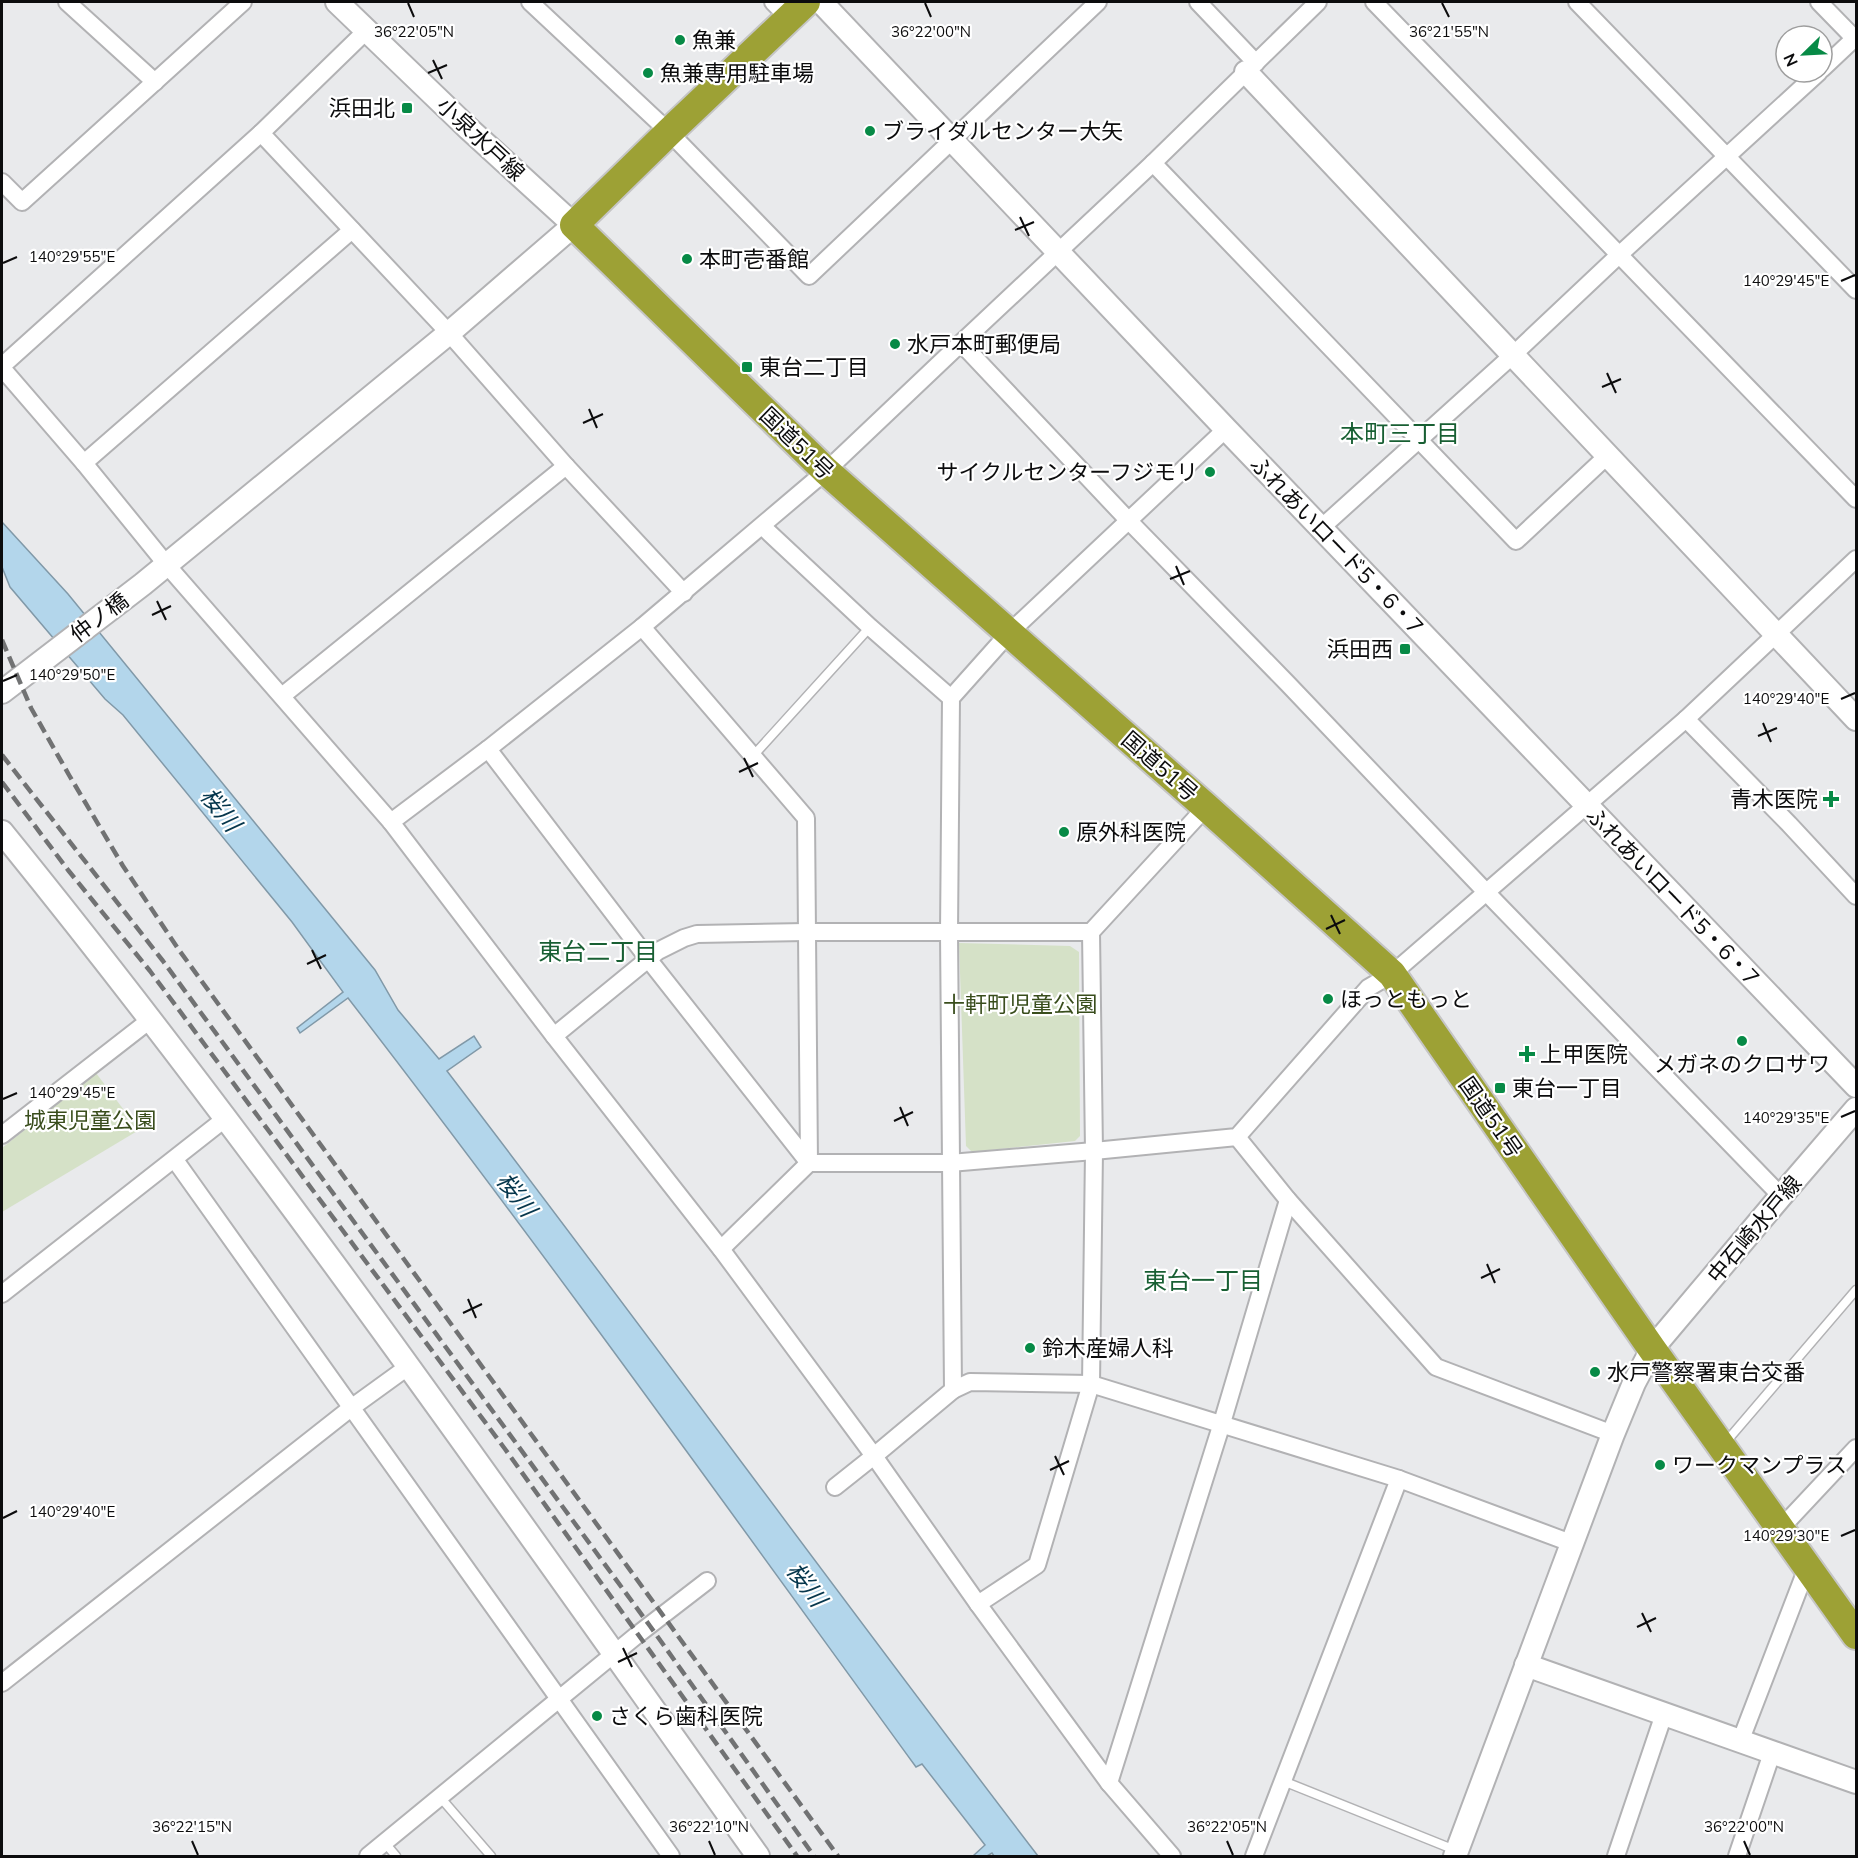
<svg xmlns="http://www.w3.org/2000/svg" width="1858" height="1858" font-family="Mulish,'Noto Sans JP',sans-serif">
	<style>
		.green { fill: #d5e1c7 }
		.water { fill: #b3d6eb; stroke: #8199a8; stroke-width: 1.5 }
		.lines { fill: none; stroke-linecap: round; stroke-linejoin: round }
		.lane-casing { stroke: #b2b2b4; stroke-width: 11 }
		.street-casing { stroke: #b2b2b4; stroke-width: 20 }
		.secondary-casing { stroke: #b2b2b4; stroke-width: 26 }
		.highway-casing { stroke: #c5c5c5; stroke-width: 32 }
		.lane { stroke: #fff; stroke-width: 8 }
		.street { stroke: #fff; stroke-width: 16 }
		.secondary { stroke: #fff; stroke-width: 22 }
		.highway { stroke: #9da135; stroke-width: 28 }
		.rail { stroke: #717273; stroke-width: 4.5; stroke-dasharray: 12 6; stroke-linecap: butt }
		.ticks { fill: none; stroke: #0c0c0d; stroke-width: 2 }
		.poi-dot { fill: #078a46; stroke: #fff; stroke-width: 2 }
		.labels { text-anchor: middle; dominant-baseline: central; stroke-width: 4.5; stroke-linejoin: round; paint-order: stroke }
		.poi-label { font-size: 22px; fill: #0c0c0d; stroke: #fff; text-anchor: start }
		.street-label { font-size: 22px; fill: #0c0c0d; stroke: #fff }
		.park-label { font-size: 22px; fill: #394d1c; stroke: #fff }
		.neighbourhood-label { font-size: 24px; fill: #185f33; stroke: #fff }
		.water-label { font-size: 24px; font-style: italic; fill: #06374d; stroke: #fff }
		.ticks-label { font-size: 15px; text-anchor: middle; fill: #0c0c0d; stroke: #fff; stroke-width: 4.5; stroke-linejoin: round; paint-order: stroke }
	</style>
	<rect width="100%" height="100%" fill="#e9eaec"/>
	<!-- green -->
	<g class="green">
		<polygon points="959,943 1070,946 1079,952 1080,1136 1075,1141 972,1152 966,1146"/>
		<polygon points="96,1073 139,1130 2,1212 2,1148"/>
	</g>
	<!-- water -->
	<path class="water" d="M2,522L68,594L255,823L375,970L398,1010L439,1059L474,1036L481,1047L447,1071C646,1331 839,1596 1038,1856H994L992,1853L987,1856H973L985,1845L922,1764L916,1767C729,1510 543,1250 348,998L300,1033L297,1028L343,992L292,922L123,715L105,699L10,587L2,567Z"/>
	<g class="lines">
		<defs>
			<g id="lane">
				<polyline points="753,756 870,627"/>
				<polyline points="1725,1443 1856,1290"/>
				<polyline points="1283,1781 1455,1850"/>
				<polyline points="440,1797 491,1856"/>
				<polyline points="385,1843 396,1856"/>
			</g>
			<g id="street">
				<polyline points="67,2 155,82"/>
				<polyline points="530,2 669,132 809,276 1098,2"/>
				<polyline points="773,2 789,18"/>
				<polyline points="1198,2 1256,63"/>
				<polyline points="1374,2 1856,499"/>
				<polyline points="1577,2 1856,290"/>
				<polyline points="1819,2 1856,40"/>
				<polyline points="1822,69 1856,37"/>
				<polyline points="261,133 449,333 566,466 684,593"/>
				<polyline points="1153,163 1516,541 1607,456"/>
				<polyline points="2,182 22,202 243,2"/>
				<polyline points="961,343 1128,520 1288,684 1486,892 1781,1196"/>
				<polyline points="2,366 261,133 366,31"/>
				<polyline points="2,368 84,463 166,564 391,822 554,1036 721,1249 874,1456 978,1604 1109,1783 1172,1856"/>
				<polyline points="84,463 352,230"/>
				<polyline points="762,526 870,627 951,698"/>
				<polyline points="1321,528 1514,354 1619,255 1819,72"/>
				<polyline points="642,627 806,818 809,1163 721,1249"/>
				<polyline points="282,696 566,466"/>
				<polyline points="1686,719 1789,824 1856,896"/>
				<polyline points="488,749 649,960 809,1163 950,1163 1094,1151 1237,1137 1368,988 1392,974 1686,719 1856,559"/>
				<polyline points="391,822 488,749 642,627 826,471 961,343 1153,163 1318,2"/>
				<polyline points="554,1036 658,951 684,938 697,934 806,932 1091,932"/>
				<polyline points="2,1135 150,1020"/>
				<polyline points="1237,1137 1288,1200 1436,1367 1613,1434"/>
				<polyline points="175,1160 671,1856"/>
				<polyline points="2,1294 226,1118"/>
				<polyline points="953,1390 970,1382 1091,1384 1399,1479 1571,1543"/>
				<polyline points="835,1487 874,1456 953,1390 949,933 951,698 1009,633 1226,429"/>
				<polyline points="1781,1528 1856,1448"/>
				<polyline points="978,1604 1037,1565 1091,1384 1094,1151 1091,932 1206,807"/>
				<polyline points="2,1683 351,1408 409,1366"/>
				<polyline points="1740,1742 1808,1565"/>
				<polyline points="1109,1783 1222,1423 1288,1200"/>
				<polyline points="368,1856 637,1635 707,1581"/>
				<polyline points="1254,1856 1399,1479"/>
				<polyline points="1616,1856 1664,1714"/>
				<polyline points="1737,1856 1772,1753"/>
			</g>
			<g id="secondary">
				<polyline points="821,2 1226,429 1856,1086"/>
				<polyline points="1246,72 1856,719"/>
				<polyline points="2,692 143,584 449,333 574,225 469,129 337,2"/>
				<path d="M2,832C270,1162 512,1511 758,1856"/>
				<polyline points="1526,1665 1856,1782"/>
				<polyline points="1455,1856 1613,1434 1634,1383 1652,1349 1781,1196 1856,1109"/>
			</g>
			<polyline id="highway" points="806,2 669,132 574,225 826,471 1206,807 1392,974 1652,1349 1856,1635"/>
		</defs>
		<!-- lane casing -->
		<use href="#lane" class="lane-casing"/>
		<!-- street casing -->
		<use href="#street" class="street-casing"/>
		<!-- secondary casing -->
		<use href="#secondary" class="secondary-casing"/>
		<!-- highway casing -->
		<use href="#highway" class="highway-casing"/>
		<!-- lane -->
		<use href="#lane" class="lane"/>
		<!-- street -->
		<use href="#street" class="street"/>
		<!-- secondary -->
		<use href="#secondary" class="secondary"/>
		<!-- highway -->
		<use href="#highway" class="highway"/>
		<!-- rail -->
		<g class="rail">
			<polyline points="2,640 31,708 69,775 123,866 179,950 838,1856"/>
			<polyline points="2,755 163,961 650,1626 814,1856"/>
			<polyline points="2,782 68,870 150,971 505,1449 797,1856"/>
		</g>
	</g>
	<!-- ticks -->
	<path class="ticks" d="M408,3L414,17M925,3L931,17M1442,3L1449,17M433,60L442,79M428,73L447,65M1020,217L1029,236M1015,230L1034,222M3,263L17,257M1841,281L1855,275M1607,373L1616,393M1602,387L1621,379M589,409L597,428M583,423L603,414M1176,566L1184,585M1170,579L1190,571M157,601L166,620M152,615L171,606M3,681L17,675M1841,699L1855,693M1763,723L1771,742M1758,736L1777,728M744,758L753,777M739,772L758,763M1331,915L1340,934M1326,929L1345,920M312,950L321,969M307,964L326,955M3,1099L17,1093M900,1107L908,1126M1841,1117L1855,1111M894,1121L913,1112M1487,1264L1495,1283M1481,1278L1500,1269M468,1299L476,1318M463,1313L482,1304M1055,1456L1064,1475M1050,1470L1069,1461M3,1518L17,1511M1841,1536L1855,1530M1642,1613L1651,1632M1637,1627L1656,1618M623,1648L632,1667M618,1662L637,1653M192,1841L198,1855M709,1841L715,1855M1227,1841L1233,1855M1744,1841L1750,1855"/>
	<!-- markers -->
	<g class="poi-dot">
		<circle cx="680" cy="40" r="6"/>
		<circle cx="648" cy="73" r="6"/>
		<rect x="401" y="102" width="12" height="12" rx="3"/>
		<circle cx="870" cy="131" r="6"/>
		<circle cx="687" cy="259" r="6"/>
		<circle cx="895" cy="344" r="6"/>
		<rect x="741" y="361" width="12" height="12" rx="3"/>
		<circle cx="1210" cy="472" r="6"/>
		<rect x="1399" y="643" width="12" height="12" rx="3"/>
		<path d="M1828 790h6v6h6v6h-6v6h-6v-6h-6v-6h6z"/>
		<circle cx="1064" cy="832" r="6"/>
		<circle cx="1328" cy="999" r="6"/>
		<circle cx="1742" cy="1041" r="6"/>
		<path d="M1524 1045h6v6h6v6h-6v6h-6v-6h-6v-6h6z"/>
		<rect x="1494" y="1082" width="12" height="12" rx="3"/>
		<circle cx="1030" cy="1348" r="6"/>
		<circle cx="1595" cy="1372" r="6"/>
		<circle cx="1660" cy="1465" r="6"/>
		<circle cx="597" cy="1716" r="6"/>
	</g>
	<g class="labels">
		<!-- poi labels -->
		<g class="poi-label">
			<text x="692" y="40">魚兼</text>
			<text x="660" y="73">魚兼専用駐車場</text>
			<text x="395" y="108" text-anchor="end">浜田北</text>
			<text x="882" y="131">ブライダルセンター大矢</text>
			<text x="699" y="259">本町壱番館</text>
			<text x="907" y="344">水戸本町郵便局</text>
			<text x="759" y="367">東台二丁目</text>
			<text x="1198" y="472" text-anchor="end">サイクルセンターフジモリ</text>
			<text x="1393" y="649" text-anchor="end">浜田西</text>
			<text x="1818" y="799" text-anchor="end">青木医院</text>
			<text x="1076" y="832">原外科医院</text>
			<text x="1340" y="999">ほっともっと</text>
			<text x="1540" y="1054">上甲医院</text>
			<text x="1742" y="1064" text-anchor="middle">メガネのクロサワ</text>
			<text x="1512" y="1088">東台一丁目</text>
			<text x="1042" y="1348">鈴木産婦人科</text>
			<text x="1607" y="1372">水戸警察署東台交番</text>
			<text x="1672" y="1465">ワークマンプラス</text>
			<text x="609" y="1716">さくら歯科医院</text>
		</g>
		<!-- street labels -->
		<g class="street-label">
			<text transform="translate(481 139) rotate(43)">小泉水戸線</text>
			<text transform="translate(797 443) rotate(44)">国道51号</text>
			<text transform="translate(1337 545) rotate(46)">ふれあいロード5・6・7</text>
			<text transform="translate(99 617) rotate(-37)">仲ノ橋</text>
			<text transform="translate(1160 766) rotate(41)">国道51号</text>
			<text transform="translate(1673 896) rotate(46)">ふれあいロード5・6・7</text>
			<text transform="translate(1491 1117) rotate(55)">国道51号</text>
			<text transform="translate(1754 1229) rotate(-50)">中石崎水戸線</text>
		</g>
		<!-- park labels -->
		<g class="park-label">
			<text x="1020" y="1004">十軒町児童公園</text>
			<text x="90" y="1120">城東児童公園</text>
		</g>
		<!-- neighbourhood labels -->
		<g class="neighbourhood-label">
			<text x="1400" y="433">本町三丁目</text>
			<text x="598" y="951">東台二丁目</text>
			<text x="1203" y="1280">東台一丁目</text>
		</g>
		<!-- water labels -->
		<g class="water-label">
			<text transform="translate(221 809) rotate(51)">桜川</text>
			<text transform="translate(517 1194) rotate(53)">桜川</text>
			<text transform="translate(807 1584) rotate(53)">桜川</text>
		</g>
	</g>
	<g class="ticks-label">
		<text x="1449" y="37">36°21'55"N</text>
		<text x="414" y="37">36°22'05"N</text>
		<text x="931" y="37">36°22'00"N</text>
		<text x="72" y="262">140°29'55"E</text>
		<text x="1786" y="286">140°29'45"E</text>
		<text x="72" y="680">140°29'50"E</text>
		<text x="1786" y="704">140°29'40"E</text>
		<text x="72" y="1098">140°29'45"E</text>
		<text x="1786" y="1123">140°29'35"E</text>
		<text x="72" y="1517">140°29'40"E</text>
		<text x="1786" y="1541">140°29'30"E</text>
		<text x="192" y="1832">36°22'15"N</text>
		<text x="709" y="1832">36°22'10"N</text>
		<text x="1227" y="1832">36°22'05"N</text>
		<text x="1744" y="1832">36°22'00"N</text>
	</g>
	<!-- border -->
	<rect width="1858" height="1858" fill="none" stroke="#0c0c0d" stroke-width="6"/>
	<!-- north arrow -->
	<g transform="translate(1804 54) rotate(246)"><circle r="28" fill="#ffffff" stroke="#9e9e9e" stroke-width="1.5"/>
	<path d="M0-4.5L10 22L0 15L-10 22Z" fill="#078a46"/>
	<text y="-9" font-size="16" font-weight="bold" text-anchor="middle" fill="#0c0c0d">N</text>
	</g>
</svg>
